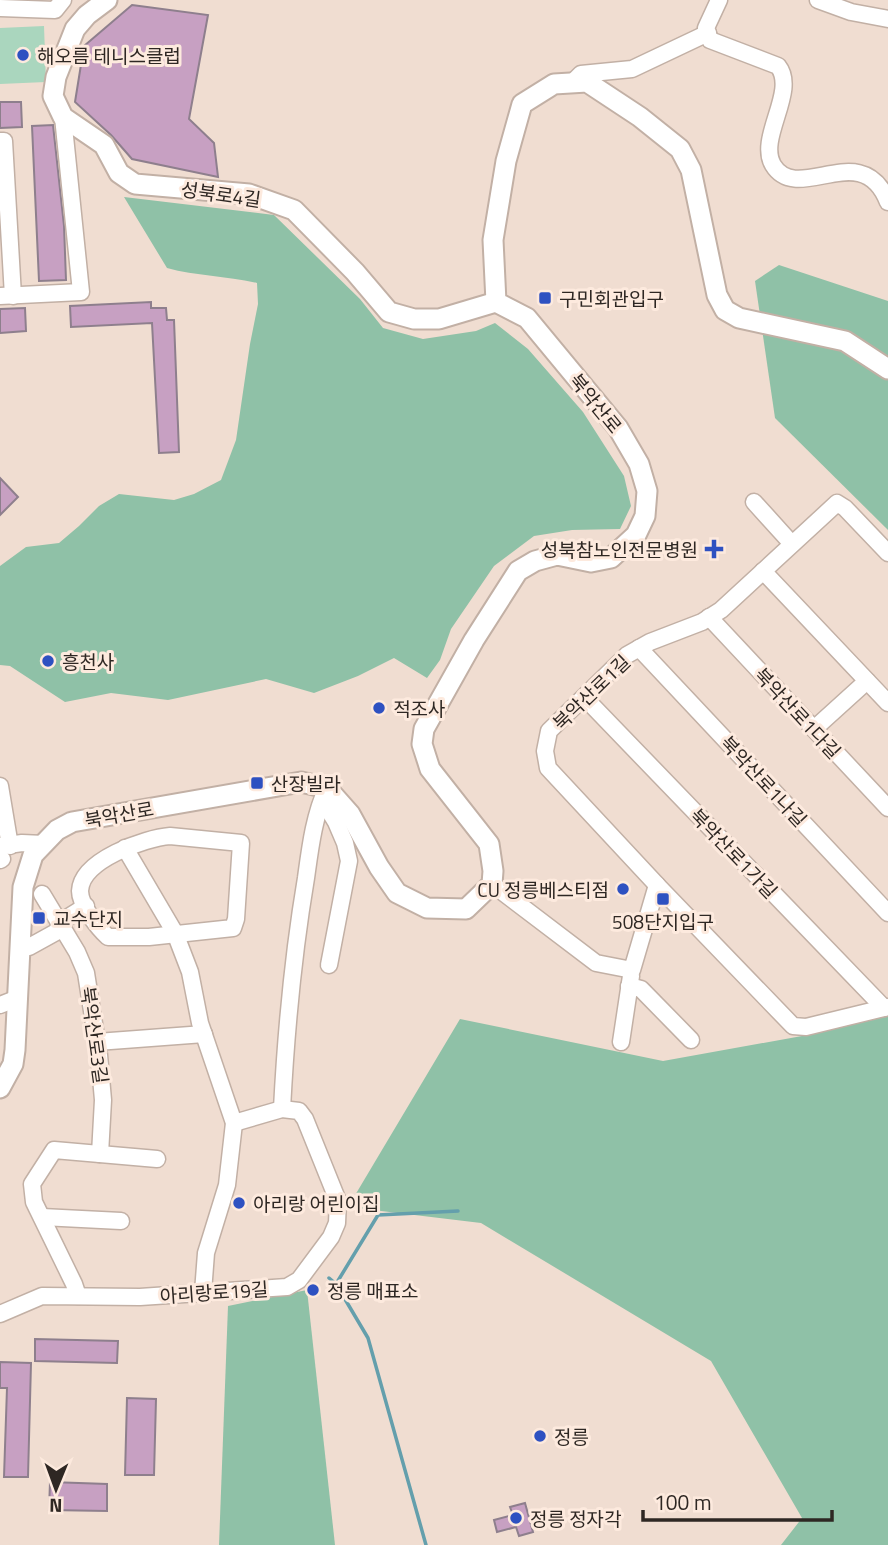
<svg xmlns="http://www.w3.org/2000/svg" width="888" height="1545" font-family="'Titillium Web','Noto Sans KR',sans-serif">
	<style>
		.green { fill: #aad6be }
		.forest { fill: #8fc1a7 }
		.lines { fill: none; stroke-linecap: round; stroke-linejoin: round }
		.stream { stroke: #649fac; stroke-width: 3.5 }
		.building { fill: #c7a0c2; stroke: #8e7f8d; stroke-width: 2 }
		.minor-casing { stroke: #c2b0a5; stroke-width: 19 }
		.tertiary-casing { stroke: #c2b0a5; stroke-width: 23 }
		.minor { stroke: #fff; stroke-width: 16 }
		.tertiary { stroke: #fff; stroke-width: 19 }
		.poi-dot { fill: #2e51c1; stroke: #fdeade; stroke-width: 2.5 }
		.labels { text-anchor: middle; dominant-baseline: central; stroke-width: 6; stroke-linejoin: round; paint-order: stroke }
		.poi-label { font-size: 19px; fill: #2e2723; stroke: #fdeade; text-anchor: start }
		.street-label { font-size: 19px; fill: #2e2723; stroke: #fdeade }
	</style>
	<rect width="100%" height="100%" fill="#f0ddd1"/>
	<!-- green -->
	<polygon class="green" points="44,26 46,82 0,84 0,28"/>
	<!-- forest -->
	<g class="forest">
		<path d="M124,197L274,215L360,299L383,328L423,339L476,331L495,323L528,349L583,412L624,476L631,506L620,529L572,530L534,536L494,566L451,629L440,660L427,678L394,658L358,676L314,693L266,679L168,700L111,693L65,702L10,666L0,665V566L26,547L59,543L79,526L99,506L119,494L174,500L194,494L221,480L236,440L250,344L258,304L257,283C227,276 196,276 167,268Z"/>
		<polygon points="779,265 888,301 888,530 775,418 755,281"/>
		<polygon points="888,1016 888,1545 781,1545 802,1518 711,1361 481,1223 348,1207 460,1019 663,1061 802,1036"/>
		<polygon points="307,1290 335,1545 219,1545 228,1306"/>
	</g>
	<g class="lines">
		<!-- stream -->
		<g class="stream">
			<polyline points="329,1278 336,1284 368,1338 426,1545"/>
			<polyline points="336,1284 378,1215 458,1211"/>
		</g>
	</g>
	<!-- building -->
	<g class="building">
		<polygon points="132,5 208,15 189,119 214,143 218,177 132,159 111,135 75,102 84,46"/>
		<polygon points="0,102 21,102 22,127 0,128"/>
		<polygon points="53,125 64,226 66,280 39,281 32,126"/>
		<polygon points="151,302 151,308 166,308 167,320 174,320 179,452 159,453 152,323 71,327 70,306"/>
		<polygon points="25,308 26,331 0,333 0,309"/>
		<polygon points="0,478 18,497 0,515"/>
		<polygon points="35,1339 118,1341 117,1363 35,1361"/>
		<polygon points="0,1362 31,1363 28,1477 4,1477 7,1388 0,1388"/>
		<polygon points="127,1398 156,1399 154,1475 125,1475"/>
		<polygon points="50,1482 107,1484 107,1511 49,1510"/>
		<polygon points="525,1503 533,1532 519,1536 516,1527 497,1532 494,1520 513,1515 510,1507"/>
	</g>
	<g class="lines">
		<defs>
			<g id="minor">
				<path d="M719,0L706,28L710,40L778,66C798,91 757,138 773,165C798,206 862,136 888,202"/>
				<polyline points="818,0 851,12 888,19"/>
				<polyline points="0,8 55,10 63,0"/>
				<polyline points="572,83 581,74 632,69 708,33"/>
				<polyline points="0,141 4,141 13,296"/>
				<polyline points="0,296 81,292 63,117"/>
				<polyline points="754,502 792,544"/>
				<polyline points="763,571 888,703"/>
				<polyline points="709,617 888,808"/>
				<polyline points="639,648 888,913"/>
				<polyline points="584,697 884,1008"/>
				<polyline points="814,729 867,681"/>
				<polyline points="0,786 10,846"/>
				<polyline points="321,804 328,809 336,822 345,843 349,861 329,965"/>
				<path d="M170,836L241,843L236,919L233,928L149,937H108C98,928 80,905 80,891C81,860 145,838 170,836Z"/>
				<polyline points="1,846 22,843 44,844"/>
				<polyline points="125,848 175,933 190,972 200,1023 234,1123 227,1185 206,1253 203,1292"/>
				<polyline points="0,860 2,859"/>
				<polyline points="492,884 596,963 632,970 657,885 793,1026 806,1027 888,1007"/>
				<polyline points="657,885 548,768 545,751 549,731 627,655 650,642 702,622 721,610 837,503 845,508 888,553"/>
				<polyline points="42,894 77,952 86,973 99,1055 103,1100 100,1154"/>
				<polyline points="20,948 29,947 58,931 59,923 86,906"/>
				<polyline points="629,986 641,989 691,1040"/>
				<polyline points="0,1005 18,998"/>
				<polyline points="97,1042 204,1034"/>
				<polyline points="621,1042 631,976"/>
				<path d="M282,1109C286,1031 293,955 306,878C310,849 314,815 327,788"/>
				<polyline points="42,1217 121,1221"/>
				<polyline points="78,1296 74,1284 34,1202 32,1184 54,1150 157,1159"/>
				<polyline points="0,1314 42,1296 140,1297 287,1287 299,1280 331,1237 337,1223 338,1201 305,1119 299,1111 282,1109 234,1123"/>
			</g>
			<g id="tertiary">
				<polyline points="107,0 87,15 75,29 56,77 53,96 63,117 104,145 119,173 135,184 249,194 294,210 355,272 389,312 414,319 439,319 496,302"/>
				<polyline points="0,1088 13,1064 15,1050 23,887 33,855 57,830 72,822 301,782 327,788 350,814 379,867 397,893 427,908 466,909 492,884 493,871 489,844 430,769 422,744 424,729 474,640 518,571 535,561 557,555 591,562 611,558 636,535 645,516 647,491 639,464 618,428 527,318 496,302 493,240 506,161 522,104 554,84 587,82 640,117 680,149 691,170 717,295 725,310 739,318 845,341 888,369"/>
			</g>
		</defs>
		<!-- minor casing -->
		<use href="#minor" class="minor-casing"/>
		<!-- tertiary casing -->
		<use href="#tertiary" class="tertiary-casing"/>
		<!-- minor -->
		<use href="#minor" class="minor"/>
		<!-- tertiary -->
		<use href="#tertiary" class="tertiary"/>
	</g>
	<!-- markers -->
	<g class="poi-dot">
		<circle cx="23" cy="55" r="7"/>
		<rect x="538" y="291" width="14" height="14" rx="3.5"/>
		<path d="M710.5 538.5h7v7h7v7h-7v7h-7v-7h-7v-7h7z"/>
		<circle cx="48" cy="661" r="7"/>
		<circle cx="379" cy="708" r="7"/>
		<rect x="250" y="776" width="14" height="14" rx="3.5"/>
		<circle cx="623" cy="889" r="7"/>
		<rect x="656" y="892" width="14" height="14" rx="3.5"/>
		<rect x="32" y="911" width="14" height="14" rx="3.5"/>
		<circle cx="239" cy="1203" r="7"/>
		<circle cx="313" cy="1290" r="7"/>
		<circle cx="540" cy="1436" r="7"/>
		<circle cx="516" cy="1518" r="7"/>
	</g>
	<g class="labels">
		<!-- poi labels -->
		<g class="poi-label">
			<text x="37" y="55">해오름 테니스클럽</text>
			<text x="559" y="298">구민회관입구</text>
			<text x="698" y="549" text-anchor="end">성북참노인전문병원</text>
			<text x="62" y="661">흥천사</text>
			<text x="393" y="708">적조사</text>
			<text x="271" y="783">산장빌라</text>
			<text x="609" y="889" text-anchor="end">CU 정릉베스티점</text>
			<text x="53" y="918">교수단지</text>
			<text x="663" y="921" text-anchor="middle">508단지입구</text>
			<text x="253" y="1203">아리랑 어린이집</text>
			<text x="327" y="1290">정릉 매표소</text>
			<text x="554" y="1436">정릉</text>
			<text x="530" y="1518">정릉 정자각</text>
		</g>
		<!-- street labels -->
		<g class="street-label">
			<text transform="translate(221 194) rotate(8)">성북로4길</text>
			<text transform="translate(596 403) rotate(51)">북악산로</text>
			<text transform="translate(591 692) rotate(-44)">북악산로1길</text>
			<text transform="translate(798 713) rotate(47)">북악산로1다길</text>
			<text transform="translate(764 781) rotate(47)">북악산로1나길</text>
			<text transform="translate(119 814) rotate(-10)">북악산로</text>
			<text transform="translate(734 853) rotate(46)">북악산로1가길</text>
			<text transform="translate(95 1035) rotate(82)">북악산로3길</text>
			<text transform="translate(214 1292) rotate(-4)">아리랑로19길</text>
		</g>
	</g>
	<!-- north arrow -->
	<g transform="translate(56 1489) rotate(181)" stroke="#fdeade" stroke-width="5" paint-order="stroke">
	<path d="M0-5L12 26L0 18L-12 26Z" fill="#2e2723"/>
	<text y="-10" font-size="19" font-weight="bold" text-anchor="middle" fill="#2e2723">N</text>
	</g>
	<!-- scale -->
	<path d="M643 1510v10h189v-10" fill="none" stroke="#2e2723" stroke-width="3.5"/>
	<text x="654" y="1510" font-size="21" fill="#2e2723" stroke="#fdeade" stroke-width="5" paint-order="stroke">100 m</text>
</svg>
